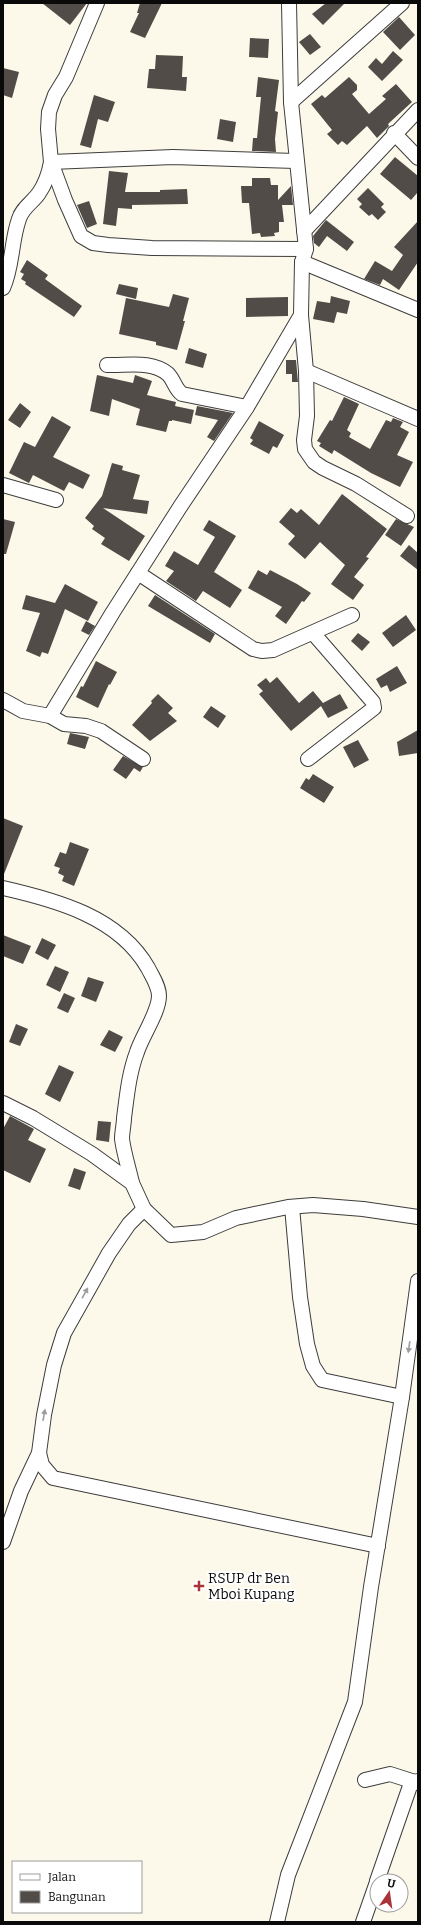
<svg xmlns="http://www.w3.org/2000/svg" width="421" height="1925" font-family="Bitter,serif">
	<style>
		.building { fill: #524c48 }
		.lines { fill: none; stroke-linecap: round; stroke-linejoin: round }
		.minor-casing { stroke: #3d3d3d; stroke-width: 16 }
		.minor { stroke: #fff; stroke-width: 14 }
		.oneway { fill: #9d9d9d }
		.poi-dot { fill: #aa3337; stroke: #fff; stroke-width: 1.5 }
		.labels { text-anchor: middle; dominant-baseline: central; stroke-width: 4; stroke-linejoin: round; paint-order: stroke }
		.poi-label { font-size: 14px; fill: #0a0a0a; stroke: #fff; text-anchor: start }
	</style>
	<rect width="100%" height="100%" fill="#fdf9ea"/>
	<!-- building -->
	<g class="building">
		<polygon points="42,3 87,3 70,25"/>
		<polygon points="140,3 162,3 145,38 130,32 139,13 137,13"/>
		<polygon points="326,3 345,3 323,25 312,14"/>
		<polygon points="399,17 415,35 400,50 383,32"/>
		<polygon points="310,34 321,47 310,55 299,42"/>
		<polygon points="250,38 269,39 268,58 249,57"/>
		<polygon points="393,51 403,60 382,81 368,67 376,58 382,64"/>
		<polygon points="156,55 183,56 182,77 187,77 186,91 147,88 149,69 155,69"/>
		<polygon points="3,68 19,72 12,98 3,95"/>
		<polygon points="258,77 279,80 275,111 278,112 275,139 276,152 252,151 253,138 257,138 261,97 256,97"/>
		<polygon points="349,77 357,85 357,90 352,94 369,114 386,99 382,96 396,84 412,102 388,124 389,126 377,138 367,126 347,145 342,141 338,145 327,134 332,130 311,104 322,95 325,98"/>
		<polygon points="94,95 115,102 108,122 98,119 91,148 80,145"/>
		<polygon points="220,119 236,122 233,142 217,139"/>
		<polygon points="395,157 418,176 418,192 411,200 380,174"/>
		<polygon points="109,171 128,173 125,192 160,192 160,190 187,189 188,204 132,205 132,209 118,208 116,226 103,224"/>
		<polygon points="252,178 270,178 271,185 278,185 278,200 291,186 293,205 282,205 284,222 279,222 279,232 274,233 275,236 261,237 260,233 252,234 249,203 242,203 241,186 252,186"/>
		<polygon points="368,188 384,204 381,207 386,212 378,220 372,214 369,216 359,207 362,204 357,199"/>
		<polygon points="89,201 97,224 87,228 77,205"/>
		<polygon points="326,220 354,242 347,251 327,236 319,247 314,243 313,236"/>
		<polygon points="418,221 418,262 399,290 383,279 380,285 364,279 375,261 392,271 403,255 394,247"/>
		<polygon points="27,260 48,275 45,279 82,306 74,317 25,284 26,282 21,279 24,274 20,272"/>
		<polygon points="119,284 138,288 136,299 116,294"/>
		<polygon points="173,294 189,298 183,321 185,321 177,350 156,345 156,342 119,334 126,298 169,307"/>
		<polygon points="331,296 350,301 347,314 337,312 334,323 313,319 317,301 330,303"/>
		<polygon points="288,297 288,316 246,317 246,298"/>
		<polygon points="189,348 207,354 203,368 185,363"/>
		<polygon points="286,360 296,360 298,382 292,382 292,374 286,374"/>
		<polygon points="97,375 133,383 135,375 152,381 147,395 176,402 175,406 194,410 191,424 172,420 172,421 169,421 166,432 136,425 140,409 112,399 109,416 90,411"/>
		<polygon points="344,397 359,404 347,430 351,433 349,437 370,449 386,420 391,422 393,418 403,422 400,427 409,432 397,455 413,462 400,487 371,473 334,450 332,454 319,446 321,443 317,441 330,420 332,421"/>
		<polygon points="20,403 31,412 20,428 8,420"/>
		<polygon points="197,406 233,413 214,441 207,437 218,420 195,415"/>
		<polygon points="52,416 71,427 53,457 90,475 83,489 69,482 64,491 33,475 29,483 9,473 24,442 35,447"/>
		<polygon points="259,421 284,435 277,448 273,446 269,454 250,444 253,440 250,438"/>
		<polygon points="112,463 123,466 122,470 140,475 133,499 149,501 147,514 103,508 145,536 129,561 101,544 105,538 92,529 94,526 85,518 102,496"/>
		<polygon points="342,494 387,529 366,557 369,558 354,577 364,585 353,600 331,584 345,565 320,542 305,559 288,544 295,536 279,522 291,508 297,513 301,509 319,525"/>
		<polygon points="3,519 15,522 6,554 3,554"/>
		<polygon points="396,519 414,527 401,546 385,535"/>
		<polygon points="209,520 236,536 214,572 242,590 230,608 203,591 196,601 166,581 174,571 165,566 174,551 198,565 215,537 203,530"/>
		<polygon points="409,545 418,553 418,570 400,556"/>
		<polygon points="258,570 267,575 270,570 297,584 311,593 304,602 302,601 286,624 275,616 282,607 248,588"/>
		<polygon points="65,584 98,602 88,621 65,609 48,654 42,652 40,657 26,651 40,613 22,609 26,595 55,603"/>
		<polygon points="155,595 215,634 210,643 148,606"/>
		<polygon points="406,615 416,630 393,647 382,633"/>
		<polygon points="86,621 95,626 89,635 81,631"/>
		<polygon points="358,633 370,642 362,651 351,641"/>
		<polygon points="96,661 117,672 110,685 109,684 98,708 76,697 81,686 83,687"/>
		<polygon points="397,666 407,683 390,692 387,685 381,688 376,679"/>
		<polygon points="277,677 299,703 313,691 323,703 340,694 348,708 328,718 321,706 291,731 259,694 263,691 257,685 266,678 270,683"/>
		<polygon points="158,694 173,708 168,713 177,721 150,741 132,725 152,703 151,701"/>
		<polygon points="211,706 226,716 218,728 203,717"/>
		<polygon points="418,730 418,753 399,756 397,742"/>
		<polygon points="70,733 89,737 85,749 67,744"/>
		<polygon points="358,740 369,760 354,768 343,747"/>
		<polygon points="123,756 143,767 140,772 134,768 126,779 113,770"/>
		<polygon points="313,774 334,787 324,803 300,788 306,778 309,780"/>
		<polygon points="3,818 23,826 4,874 3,874"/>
		<polygon points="70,842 89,849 74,886 62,881 64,876 58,873 60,868 54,866 60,852 66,854"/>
		<polygon points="3,935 31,946 23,964 3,956"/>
		<polygon points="42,938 56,945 48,960 35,953"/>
		<polygon points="55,966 69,972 60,992 46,985"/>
		<polygon points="88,977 104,982 96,1002 81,996"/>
		<polygon points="64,993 75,998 68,1013 57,1008"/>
		<polygon points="16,1024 28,1029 20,1046 9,1042"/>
		<polygon points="109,1030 123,1037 115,1052 100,1045"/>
		<polygon points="59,1065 74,1072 60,1102 45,1094"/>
		<polygon points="10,1116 34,1129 28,1140 46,1149 30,1183 3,1170 3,1129"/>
		<polygon points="98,1121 111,1122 109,1142 96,1140"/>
		<polygon points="74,1168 86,1172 80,1190 68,1186"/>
	</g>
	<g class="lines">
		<defs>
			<g id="minor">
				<polyline points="97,3 66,77 55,95 49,112 48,129 51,162 65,200 81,236 93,243 108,245 152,248 306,249"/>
				<polyline points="289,3 291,102 306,249 302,262 418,310"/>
				<polyline points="291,102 402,3"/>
				<polyline points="394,133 418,158"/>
				<polyline points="304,231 418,110"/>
				<polyline points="302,262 301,315 306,371 307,416 304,440 305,449 314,462 323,468 356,484 407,516"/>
				<path d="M3,288C13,266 11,241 19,219C22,208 33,202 39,193C46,183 49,173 51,162L173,157L296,161"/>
				<path d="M107,365C127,366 151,360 168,374C174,380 175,389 182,394L247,407"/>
				<polyline points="306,371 418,419"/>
				<polyline points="3,485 56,500"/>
				<polyline points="138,573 253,649 262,651 273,650 352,615"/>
				<polyline points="3,700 23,711 50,716 64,724 86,726 101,731 143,759"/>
				<polyline points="50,716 113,612 180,507 247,407 301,315"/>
				<polyline points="308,759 374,708 373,702 313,633"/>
				<path d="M3,888C56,900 119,917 148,968C152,976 159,986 159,996C159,1012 142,1036 137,1052C129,1073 127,1095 124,1118C124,1124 122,1132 122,1139C124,1154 129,1169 132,1183"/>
				<polyline points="3,1103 33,1118 92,1154 132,1183 144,1209 171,1235 203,1232 236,1218 288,1207 313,1205 363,1209 418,1217"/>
				<polyline points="292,1207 300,1297 307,1344 313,1366 322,1380 402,1397"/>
				<polyline points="39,1453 42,1465 53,1478 378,1546"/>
				<polyline points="3,1542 21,1491 39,1453 44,1415 54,1365 64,1333 109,1253 129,1224 144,1209"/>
				<polyline points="365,1780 390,1774 415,1782"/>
				<polyline points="377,1881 410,1786 415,1782 418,1781"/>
				<polyline points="277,1922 288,1875 355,1702 371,1587 402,1397 418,1281"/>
				<polyline points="363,1922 377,1882"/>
			</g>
		</defs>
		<!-- minor casing -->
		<use href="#minor" class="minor-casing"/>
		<!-- minor -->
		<use href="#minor" class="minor"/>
	</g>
	<!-- one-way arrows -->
	<defs><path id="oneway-solid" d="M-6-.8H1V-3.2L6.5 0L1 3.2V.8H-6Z"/></defs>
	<g class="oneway">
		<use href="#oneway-solid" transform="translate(85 1293) rotate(-61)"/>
		<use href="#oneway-solid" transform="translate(409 1347) rotate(98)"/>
		<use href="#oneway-solid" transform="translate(44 1415) rotate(-80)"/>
	</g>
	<!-- markers -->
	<path class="poi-dot" d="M197 1580h4v4h4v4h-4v4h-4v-4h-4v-4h4z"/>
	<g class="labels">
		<!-- poi labels -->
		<g class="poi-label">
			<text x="208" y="1578">RSUP dr Ben<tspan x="208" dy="16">Mboi Kupang</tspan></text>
		</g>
	</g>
	<!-- border -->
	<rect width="421" height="1925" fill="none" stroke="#0a0a0a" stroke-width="8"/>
	<!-- legend -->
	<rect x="12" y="1861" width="130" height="52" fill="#ffffff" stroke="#9d9d9d"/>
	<rect x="20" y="1874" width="20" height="6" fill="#ffffff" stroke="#9d9d9d"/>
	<text x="48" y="1881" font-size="12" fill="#0a0a0a">Jalan</text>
	<rect x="20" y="1891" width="20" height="12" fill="#524c48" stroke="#9d9d9d"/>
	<text x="48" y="1901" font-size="12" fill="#0a0a0a">Bangunan</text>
	<!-- north arrow -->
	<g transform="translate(389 1893) rotate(13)"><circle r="19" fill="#ffffff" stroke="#9d9d9d"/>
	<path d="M0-3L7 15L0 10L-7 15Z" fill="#aa3337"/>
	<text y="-6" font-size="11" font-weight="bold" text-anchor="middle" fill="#0a0a0a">U</text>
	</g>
</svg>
